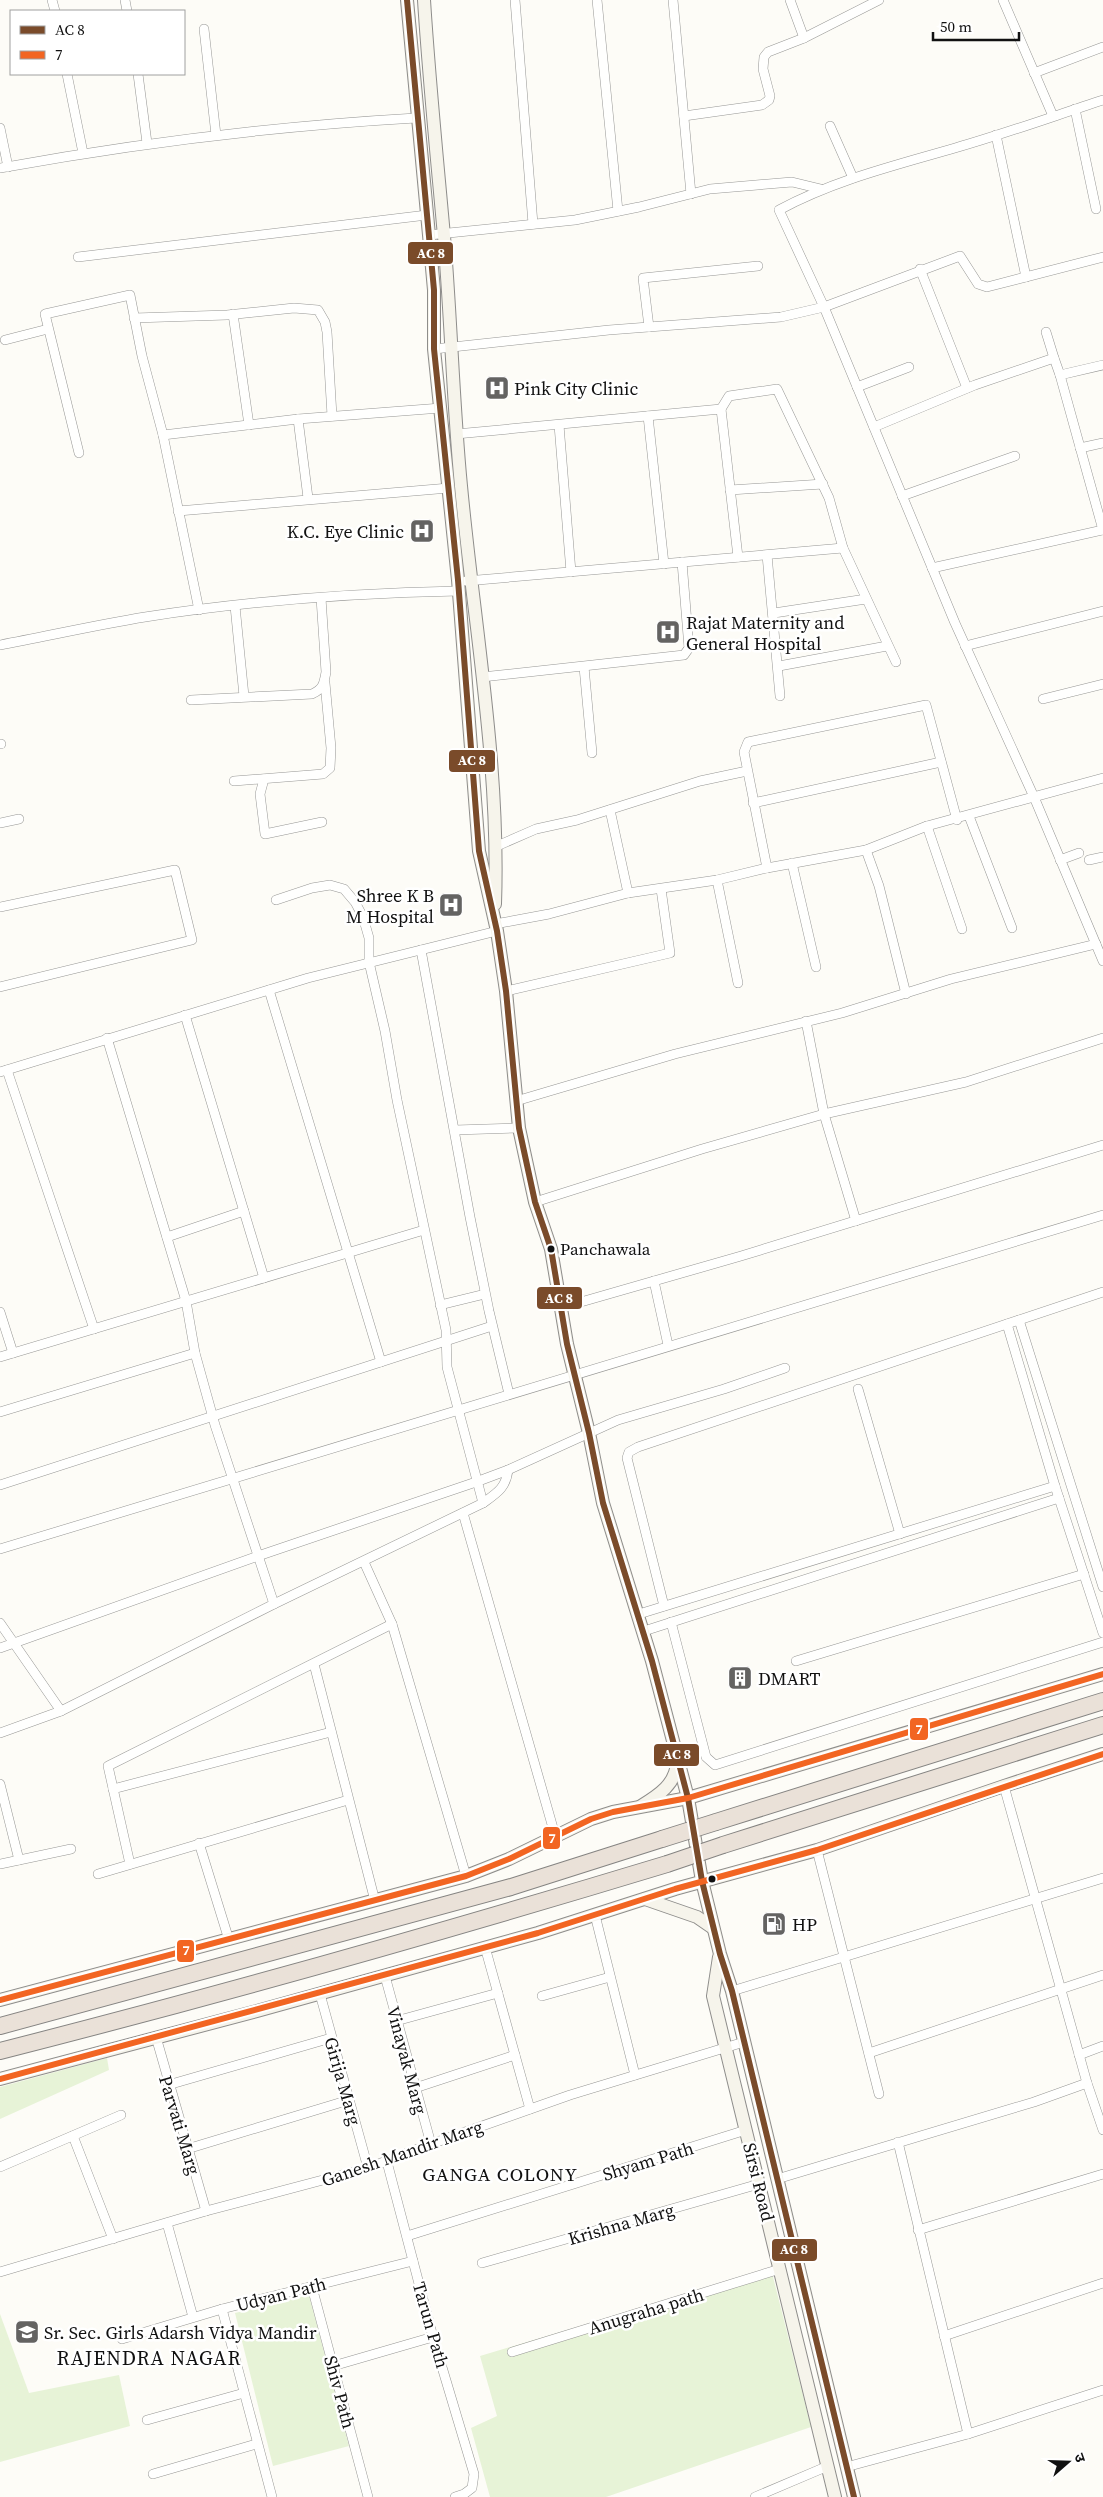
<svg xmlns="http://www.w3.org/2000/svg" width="1103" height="2497" font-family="'Source Serif 4','Noto Sans Devanagari',serif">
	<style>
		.green { fill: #e7f3d7 }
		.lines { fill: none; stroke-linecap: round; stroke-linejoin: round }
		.street-casing { stroke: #979795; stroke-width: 10 }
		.secondary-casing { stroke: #8e8d8b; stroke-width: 14 }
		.highway-casing { stroke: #858482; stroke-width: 18 }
		.street { stroke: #fffffe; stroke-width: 9 }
		.secondary { stroke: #f6f4eb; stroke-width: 12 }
		.highway { stroke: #eae1d8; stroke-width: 16 }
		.highway-bridge-casing { stroke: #858482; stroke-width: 18; stroke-linecap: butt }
		.highway-bridge { stroke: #eae1d8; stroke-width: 16 }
		.bus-1-casing { stroke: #fff; stroke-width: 10 }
		.bus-2-casing { stroke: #fff; stroke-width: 10 }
		.bus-1 { stroke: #7a4b2a; stroke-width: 6 }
		.bus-2 { stroke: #f26522; stroke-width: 6 }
		.bus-dot { fill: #111; stroke: #fff; stroke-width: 2 }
		.labels { text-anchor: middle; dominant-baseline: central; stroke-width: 5; stroke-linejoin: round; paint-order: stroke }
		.bus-label { font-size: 17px; fill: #111; stroke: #fff; text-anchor: start }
		.poi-label { font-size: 18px; fill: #111; stroke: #fff; text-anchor: start }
		.street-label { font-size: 18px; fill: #111; stroke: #fff }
		.neighbourhood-label { font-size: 19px; letter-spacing: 1px; fill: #111; stroke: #fff }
		.quarter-label { font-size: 20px; letter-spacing: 1px; fill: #111; stroke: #fff }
		.line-badge { stroke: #fff; stroke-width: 2 }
		.badge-label { font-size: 14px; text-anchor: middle; font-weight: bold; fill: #fff }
	</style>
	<rect width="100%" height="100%" fill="#fdfcf7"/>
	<!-- green -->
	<g class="green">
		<polygon points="107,2058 109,2070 0,2119 0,2087"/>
		<polygon points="771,2269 811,2427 606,2497 490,2497 471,2428 497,2416 480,2356"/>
		<polygon points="309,2295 349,2446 273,2466 235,2313"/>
		<polygon points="0,2314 29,2393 119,2375 130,2426 0,2462"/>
	</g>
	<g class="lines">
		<defs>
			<g id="street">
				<polyline points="52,0 55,11"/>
				<polyline points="125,0 127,11"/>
				<polyline points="515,0 533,224"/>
				<polyline points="597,0 618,211"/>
				<polyline points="673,0 691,194"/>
				<polyline points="790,0 804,38"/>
				<polyline points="1003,0 1053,116"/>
				<polyline points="204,29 216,135"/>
				<polyline points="1034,73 1103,47"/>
				<polyline points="67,74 83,153"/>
				<polyline points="138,74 147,143"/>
				<path d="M1103,100C1054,116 1004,134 955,148C893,166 835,180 779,210L824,307L955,623L1034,797L1103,961"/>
				<polyline points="1075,109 1096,209"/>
				<polyline points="684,116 762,105 769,100 770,96 763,69 764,57 768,52 804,38 879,0"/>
				<polyline points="830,126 853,178"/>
				<polyline points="0,128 8,167"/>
				<polyline points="996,135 1026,277"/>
				<path d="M0,168C138,143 276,126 416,118"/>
				<polyline points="429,235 575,220 639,207 710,189 792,182 821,189"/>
				<polyline points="78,257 427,215"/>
				<polyline points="920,269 967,388"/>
				<polyline points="233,314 249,425"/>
				<polyline points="134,318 227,315 294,308 318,310 325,322 327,332 332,416"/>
				<polyline points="649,327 643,278 758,266"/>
				<polyline points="1046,332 1054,358"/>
				<polyline points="5,340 48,329"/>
				<polyline points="434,349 609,330 781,317 824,307 960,256 978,284 987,287 1103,257"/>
				<polyline points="1103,365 1060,375 1103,530"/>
				<polyline points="857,387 909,367"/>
				<polyline points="721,409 729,396 777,389 829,498 843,548 896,662"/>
				<polyline points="648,416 664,564"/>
				<polyline points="298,419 308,498"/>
				<polyline points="559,425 571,572"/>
				<polyline points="874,427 975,385 1054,358 1060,375"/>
				<polyline points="456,434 721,409 738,557"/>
				<polyline points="163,435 298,419 441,408"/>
				<polyline points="1080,448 1103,443"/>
				<polyline points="79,453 45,314 130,295 142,356 163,435 199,610"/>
				<polyline points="730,490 823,484"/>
				<polyline points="902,496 1015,456"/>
				<polyline points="178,511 449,488"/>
				<polyline points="767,555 780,696"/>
				<polyline points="932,568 1103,530"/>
				<polyline points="466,581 843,548"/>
				<polyline points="235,606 244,696"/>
				<polyline points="774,613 866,599"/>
				<path d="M0,645C48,636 96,625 145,617C248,601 354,593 458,591"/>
				<polyline points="965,646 1103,611"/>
				<polyline points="779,666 887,646"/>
				<polyline points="584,667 592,753"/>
				<polyline points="482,677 684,655 689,648 682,562"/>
				<polyline points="1043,699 1103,684"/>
				<path d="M191,700L312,694C323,689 324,684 326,672L321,598"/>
				<polyline points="0,744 1,744"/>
				<polyline points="264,779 260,794 265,834 322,822"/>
				<polyline points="234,781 323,774 330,768 331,748 325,683"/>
				<polyline points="753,803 941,762"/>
				<polyline points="610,810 628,893"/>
				<polyline points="969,816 1012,928"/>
				<polyline points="0,823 19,819"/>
				<polyline points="927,826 962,929"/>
				<polyline points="497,846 536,829 577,820 700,781 747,771"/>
				<polyline points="866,850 879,886 906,994"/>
				<polyline points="1060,860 1079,853"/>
				<polyline points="1089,860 1103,857"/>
				<polyline points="792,863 816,967"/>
				<polyline points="767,868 744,752 748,742 926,705 957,820"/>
				<polyline points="717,880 738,983"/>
				<polyline points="276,900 312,888 330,885 344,889 355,902 363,917 369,938 369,962 385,1031 397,1100 446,1330 447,1367 483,1503"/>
				<polyline points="0,907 175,870 192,940 0,987"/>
				<polyline points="495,924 549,914 628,893 717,880 767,868 866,850 927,826 1103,778"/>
				<polyline points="421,950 470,1217 489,1311 509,1394"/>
				<polyline points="269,990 381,1362"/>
				<polyline points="506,991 670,953 661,889"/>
				<polyline points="185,1015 264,1278"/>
				<polyline points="806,1021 824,1114 856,1221"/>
				<polyline points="107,1038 186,1301 195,1353 215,1425 274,1604"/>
				<polyline points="7,1070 94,1329"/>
				<polyline points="0,1072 308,978 497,931"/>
				<polyline points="516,1101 675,1054 842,1013 951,979 1096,944"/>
				<polyline points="455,1130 519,1128"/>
				<polyline points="535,1202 702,1149 824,1114 966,1082 1103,1038"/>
				<polyline points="167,1237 244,1211"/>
				<polyline points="654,1281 668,1345"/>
				<polyline points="440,1305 485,1294"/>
				<polyline points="560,1308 741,1256 1103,1145"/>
				<polyline points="0,1312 13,1353"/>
				<polyline points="1019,1320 1103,1587"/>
				<polyline points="1007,1324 1055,1486 1103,1633"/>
				<polyline points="0,1357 424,1230"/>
				<polyline points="858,1389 900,1534"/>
				<polyline points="0,1412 195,1353"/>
				<polyline points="0,1485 492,1326"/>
				<polyline points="463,1513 555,1835"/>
				<polyline points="0,1549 1103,1215"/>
				<polyline points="364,1562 392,1624 466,1876"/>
				<polyline points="664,1606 627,1458 629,1452 638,1447 1103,1292"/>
				<polyline points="639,1614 1055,1486"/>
				<polyline points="671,1622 706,1757 715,1765 1103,1642"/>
				<polyline points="0,1623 61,1711"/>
				<polyline points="644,1631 1059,1498"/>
				<polyline points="0,1648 258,1556 476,1482 508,1470 618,1420 724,1389 785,1368"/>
				<polyline points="796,1661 1084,1574"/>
				<polyline points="314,1664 375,1901"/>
				<path d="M0,1733L61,1711L274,1604L483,1503C497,1493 506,1488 508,1470"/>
				<polyline points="0,1784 19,1860"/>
				<polyline points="1004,1786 1087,2083 1103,2130"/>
				<polyline points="113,1789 331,1732"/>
				<polyline points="199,1843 229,1940"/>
				<polyline points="817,1850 879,2094"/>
				<polyline points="0,1864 71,1849"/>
				<polyline points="130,1864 108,1766 392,1624"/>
				<polyline points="98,1874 348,1800"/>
				<polyline points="595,1915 635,2075"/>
				<polyline points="485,1947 530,2109"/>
				<polyline points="385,1976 431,2144"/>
				<polyline points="732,1991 1103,1878"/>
				<polyline points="320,1994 368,2168"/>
				<polyline points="542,1996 610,1977"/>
				<polyline points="396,2021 498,1993"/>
				<polyline points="156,2037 206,2211"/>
				<polyline points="869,2053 1103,1975"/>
				<polyline points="1079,2055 1103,2046"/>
				<polyline points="168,2085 331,2038"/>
				<polyline points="415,2088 515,2055"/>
				<polyline points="73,2136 113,2239"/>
				<polyline points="898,2142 968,2434"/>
				<polyline points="187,2149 349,2100"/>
				<polyline points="387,2162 433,2337 474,2474 472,2488 464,2494 455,2497"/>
				<polyline points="0,2167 121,2115"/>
				<polyline points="777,2179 1034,2102 1087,2083"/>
				<polyline points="167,2223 193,2317"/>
				<polyline points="918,2230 1103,2174"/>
				<polyline points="407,2236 746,2130"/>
				<polyline points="482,2263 759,2184"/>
				<polyline points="0,2272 206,2211 368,2168 431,2144 570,2095 744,2042"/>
				<polyline points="312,2287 368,2497"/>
				<polyline points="222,2309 272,2497"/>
				<polyline points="944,2336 1103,2283"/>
				<polyline points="122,2339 222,2309 413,2261"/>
				<polyline points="512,2352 780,2269"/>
				<polyline points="333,2366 433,2337"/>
				<polyline points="147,2420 244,2393"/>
				<polyline points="846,2467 968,2434 1103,2390"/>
				<polyline points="153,2474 256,2444"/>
				<polyline points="755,2497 828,2466"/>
			</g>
			<g id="secondary">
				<polyline points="407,0 429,235 434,290 434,349 458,580 479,851 497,931 506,991 519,1128 535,1202 551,1249 567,1344 589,1433 603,1503 652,1661 688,1798 702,1881 720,1954 732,1991 854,2497"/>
				<path d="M424,0C429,79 437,158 444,236C451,319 453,403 461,486C474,625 500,764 495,904"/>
				<path d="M641,1806C659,1795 676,1784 677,1762"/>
				<polyline points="645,1899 697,1917 713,1928"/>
				<polyline points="719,1957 713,1996 835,2497"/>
				<polyline points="0,2000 466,1876 509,1859 591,1819 613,1812 688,1798 1103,1674"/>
				<polyline points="0,2079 257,2011 538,1933 675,1889 817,1850 1004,1786 1103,1754"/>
			</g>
			<g id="highway">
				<polyline points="716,1822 1103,1701"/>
				<polyline points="723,1845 1103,1725"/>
				<polyline points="0,2026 511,1887 662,1839"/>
				<path d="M0,2051C224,1994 446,1931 667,1864"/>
			</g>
		</defs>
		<!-- street casing -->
		<use href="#street" class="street-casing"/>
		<!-- secondary casing -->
		<use href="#secondary" class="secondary-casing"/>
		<!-- highway casing -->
		<use href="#highway" class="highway-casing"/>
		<!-- street -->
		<use href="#street" class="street"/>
		<!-- secondary -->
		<use href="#secondary" class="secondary"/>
		<!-- highway -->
		<use href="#highway" class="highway"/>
		<defs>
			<g id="highway-bridge">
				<polyline points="662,1839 716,1822"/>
				<polyline points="667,1864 723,1845"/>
			</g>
		</defs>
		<!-- highway-bridge casing -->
		<use href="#highway-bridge" class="highway-bridge-casing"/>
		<!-- highway-bridge -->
		<use href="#highway-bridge" class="highway-bridge"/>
		<defs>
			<polyline id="bus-1" points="407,0 434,290 434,349 458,580 479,851 497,931 506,991 519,1128 535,1202 551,1249 567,1344 589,1433 603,1503 652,1661 688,1798 702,1881 720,1954 732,1991 854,2497"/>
			<g id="bus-2">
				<polyline points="0,2000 466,1876 509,1859 591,1819 613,1812 688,1798 1103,1674"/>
				<polyline points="0,2079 538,1933 675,1889 817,1850 1103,1754"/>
			</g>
		</defs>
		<!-- bus-1 casing -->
		<use href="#bus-1" class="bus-1-casing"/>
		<!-- bus-2 casing -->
		<use href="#bus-2" class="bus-2-casing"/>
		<!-- bus-1 -->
		<use href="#bus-1" class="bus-1"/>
		<!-- bus-2 -->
		<use href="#bus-2" class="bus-2"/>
	</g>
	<!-- icons -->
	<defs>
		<symbol id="hospital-square" viewBox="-11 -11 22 22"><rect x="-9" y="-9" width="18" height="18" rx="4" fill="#646362" stroke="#fff"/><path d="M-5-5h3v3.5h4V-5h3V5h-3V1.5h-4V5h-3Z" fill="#fff"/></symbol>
		<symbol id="building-square" viewBox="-11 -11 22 22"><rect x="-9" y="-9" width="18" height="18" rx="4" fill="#646362" stroke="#fff"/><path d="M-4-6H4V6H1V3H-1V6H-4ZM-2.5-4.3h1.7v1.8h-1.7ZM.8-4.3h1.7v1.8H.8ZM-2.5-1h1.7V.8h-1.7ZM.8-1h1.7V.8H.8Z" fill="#fff"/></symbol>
		<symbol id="fuel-square" viewBox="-11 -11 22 22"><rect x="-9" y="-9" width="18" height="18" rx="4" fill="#646362" stroke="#fff"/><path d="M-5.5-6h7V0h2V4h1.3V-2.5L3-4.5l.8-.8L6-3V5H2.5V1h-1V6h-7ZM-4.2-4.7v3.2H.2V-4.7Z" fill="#fff"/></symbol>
		<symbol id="school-square" viewBox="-11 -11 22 22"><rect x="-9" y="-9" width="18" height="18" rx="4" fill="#646362" stroke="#fff"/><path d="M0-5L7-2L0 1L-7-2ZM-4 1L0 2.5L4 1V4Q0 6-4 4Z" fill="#fff"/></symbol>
	</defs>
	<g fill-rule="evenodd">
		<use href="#hospital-square" x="483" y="374" width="28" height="28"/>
		<use href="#hospital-square" x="408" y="517" width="28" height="28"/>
		<use href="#hospital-square" x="654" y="618" width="28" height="28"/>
		<use href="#hospital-square" x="437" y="891" width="28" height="28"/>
		<use href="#building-square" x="726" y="1664" width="28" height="28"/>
		<use href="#fuel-square" x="760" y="1910" width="28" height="28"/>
		<use href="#school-square" x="13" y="2318" width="28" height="28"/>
	</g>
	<!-- markers -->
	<g class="bus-dot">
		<circle cx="551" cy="1249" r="4.5"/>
		<circle cx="712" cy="1879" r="4.5"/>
	</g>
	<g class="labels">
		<!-- bus labels -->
		<g class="bus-label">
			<text x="560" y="1249">Panchawala</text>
		</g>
		<!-- poi labels -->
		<g class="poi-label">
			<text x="514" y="388">Pink City Clinic</text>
			<text x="404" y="531" text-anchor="end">K.C. Eye Clinic</text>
			<text x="686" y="622">Rajat Maternity and<tspan x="686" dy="21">General Hospital</tspan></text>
			<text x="434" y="895" text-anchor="end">Shree K B<tspan x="434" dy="21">M Hospital</tspan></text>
			<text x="758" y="1678">DMART</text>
			<text x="792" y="1924">HP</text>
			<text x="44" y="2332">Sr. Sec. Girls Adarsh Vidya Mandir</text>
		</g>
		<!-- street labels -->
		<g class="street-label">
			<text transform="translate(407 2060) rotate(75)">Vinayak Marg</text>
			<text transform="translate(343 2081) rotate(74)">Girija Marg</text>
			<text transform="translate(180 2125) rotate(73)">Parvati Marg</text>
			<text transform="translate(402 2153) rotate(-19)">Ganesh Mandir Marg</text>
			<text transform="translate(648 2161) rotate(-17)">Shyam Path</text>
			<text transform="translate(759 2182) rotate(76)">Sirsi Road</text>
			<text transform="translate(621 2224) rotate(-16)">Krishna Marg</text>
			<text transform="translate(281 2294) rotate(-14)">Udyan Path</text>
			<text transform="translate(646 2311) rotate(-17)">Anugraha path</text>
			<text transform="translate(431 2325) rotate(74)">Tarun Path</text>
			<text transform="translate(340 2392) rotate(75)">Shiv Path</text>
		</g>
		<!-- neighbourhood labels -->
		<g class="neighbourhood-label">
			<text x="500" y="2174">GANGA COLONY</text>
		</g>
		<!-- quarter labels -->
		<g class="quarter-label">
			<text x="149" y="2358">RAJENDRA NAGAR</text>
		</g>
	</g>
	<g class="line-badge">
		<rect x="407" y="241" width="47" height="24" rx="5" fill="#7a4b2a"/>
		<rect x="448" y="749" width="48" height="24" rx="5" fill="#7a4b2a"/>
		<rect x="536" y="1286" width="47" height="24" rx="5" fill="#7a4b2a"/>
		<rect x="909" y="1717" width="20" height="24" rx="5" fill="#f26522"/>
		<rect x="653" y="1743" width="47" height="24" rx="5" fill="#7a4b2a"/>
		<rect x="542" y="1826" width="19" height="24" rx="5" fill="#f26522"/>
		<rect x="176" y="1939" width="19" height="24" rx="5" fill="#f26522"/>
		<rect x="771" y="2238" width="47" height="24" rx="5" fill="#7a4b2a"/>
	</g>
	<g class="badge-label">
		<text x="431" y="258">AC 8</text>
		<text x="472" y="765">AC 8</text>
		<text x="559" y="1303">AC 8</text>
		<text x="919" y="1734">7</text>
		<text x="677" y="1759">AC 8</text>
		<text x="552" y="1843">7</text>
		<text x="186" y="1955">7</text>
		<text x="794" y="2254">AC 8</text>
	</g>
	<!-- legend -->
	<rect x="10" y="10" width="175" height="65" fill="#ffffff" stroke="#a0a0a0"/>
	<rect x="20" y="26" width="25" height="8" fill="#7a4b2a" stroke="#a0a0a0"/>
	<text x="55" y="35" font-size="15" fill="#111111">AC 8</text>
	<rect x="20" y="51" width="25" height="8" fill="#f26522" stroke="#a0a0a0"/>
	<text x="55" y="60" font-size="15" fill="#111111">7</text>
	<!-- north arrow -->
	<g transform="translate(1068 2462) rotate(70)" stroke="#ffffff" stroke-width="4" paint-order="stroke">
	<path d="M0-4L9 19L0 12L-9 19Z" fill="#111111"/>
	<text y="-8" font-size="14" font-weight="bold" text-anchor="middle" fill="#111111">उ</text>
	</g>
	<!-- scale -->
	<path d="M933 32v8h86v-8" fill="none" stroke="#111111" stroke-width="2.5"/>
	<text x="940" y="32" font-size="15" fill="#111111" stroke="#ffffff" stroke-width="4" paint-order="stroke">50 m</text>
</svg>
